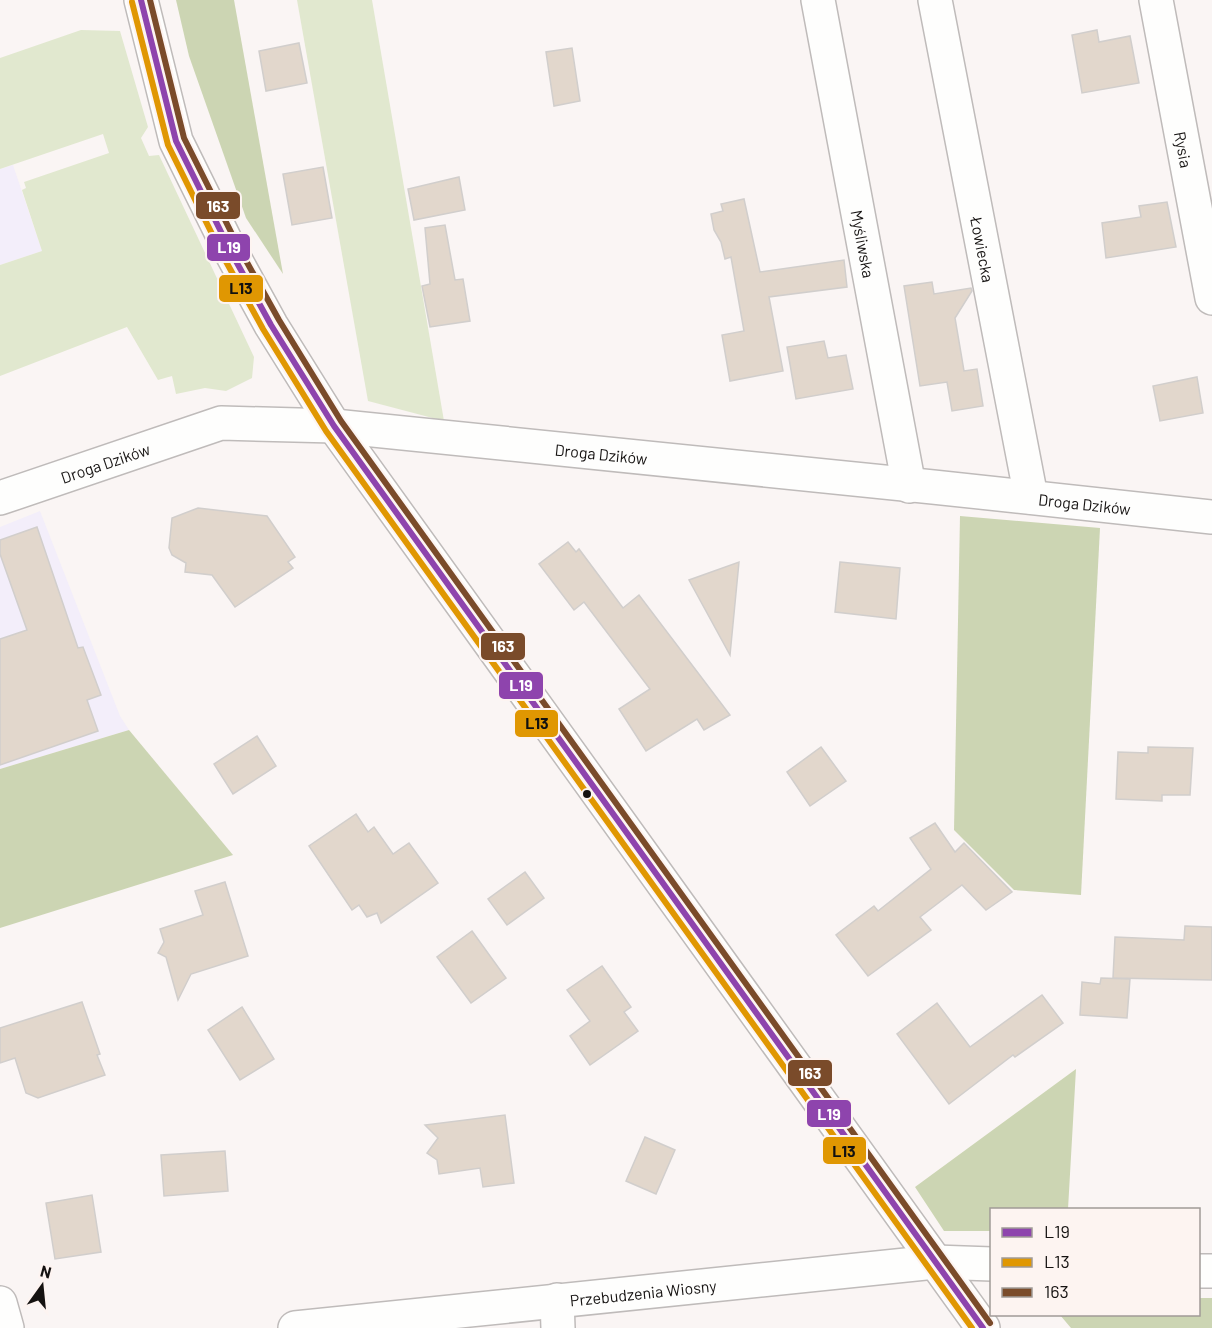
<svg xmlns="http://www.w3.org/2000/svg" width="1212" height="1328" font-family="Barlow,sans-serif">
	<style>
		.industrial { fill: #f3eefa }
		.green { fill: #e1e8cf }
		.forest { fill: #ccd5b3 }
		.building { fill: #e2d7cc; stroke: #d1cecc; stroke-width: 1.5 }
		.lines { fill: none; stroke-linecap: round; stroke-linejoin: round }
		.minor-casing { stroke: #bfbbba; stroke-width: 36 }
		.major-casing { stroke: #bfbbba; stroke-width: 36 }
		.minor { stroke: #fefefd; stroke-width: 33 }
		.major { stroke: #fefefd; stroke-width: 33 }
		.bus-1-casing { stroke: #fdf4f1; stroke-width: 10 }
		.bus-2-casing { stroke: #fdf4f1; stroke-width: 10 }
		.bus-3-casing { stroke: #fdf4f1; stroke-width: 10 }
		.bus-1 { stroke: #8e44ad; stroke-width: 6 }
		.bus-2 { stroke: #e09702; stroke-width: 6 }
		.bus-3 { stroke: #7a4b2a; stroke-width: 6 }
		.bus-dot { fill: #151211; stroke: #fdf4f1; stroke-width: 2 }
		.labels { text-anchor: middle; dominant-baseline: central; stroke-width: 4.5; stroke-linejoin: round; paint-order: stroke }
		.street-label { font-size: 16px; fill: #151211; stroke: #fdf4f1 }
		.line-badge { stroke: #fdf4f1; stroke-width: 2 }
		.badge-label { font-size: 16px; text-anchor: middle; font-weight: bold; fill: #fff }
		.pale-badge-label { font-size: 16px; text-anchor: middle; font-weight: bold; fill: #111 }
	</style>
	<rect width="100%" height="100%" fill="#faf5f4"/>
	<!-- industrial -->
	<g class="industrial">
		<polygon points="13,165 42,251 0,265 0,169"/>
		<polygon points="40,511 120,716 129,730 0,769 0,527"/>
	</g>
	<!-- green -->
	<g class="green">
		<polygon points="297,0 372,0 444,421 368,401"/>
		<polygon points="81,30 120,31 148,127 141,138 149,156 159,155 254,357 252,378 226,391 205,388 176,394 172,376 158,380 127,327 0,376 0,265 42,251 22,190 26,188 24,182 109,153 103,134 0,169 0,58"/>
	</g>
	<!-- forest -->
	<g class="forest">
		<polygon points="176,0 234,0 283,274 246,218 189,56"/>
		<polygon points="960,516 1100,528 1081,895 1014,890 954,830"/>
		<polygon points="129,730 233,855 0,928 0,769"/>
		<polygon points="1076,1069 1068,1209 992,1210 991,1231 944,1231 915,1187"/>
		<polygon points="1199,1298 1212,1298 1212,1328 1071,1328 1060,1315 1198,1314"/>
	</g>
	<!-- building -->
	<g class="building">
		<polygon points="1097,30 1099,42 1130,36 1139,83 1082,93 1072,35"/>
		<polygon points="299,43 307,83 266,91 259,51"/>
		<polygon points="572,48 580,101 554,106 546,52"/>
		<polygon points="323,167 332,218 292,225 283,174"/>
		<polygon points="459,177 465,210 414,220 408,189"/>
		<polygon points="744,199 760,272 844,260 847,287 769,297 783,371 730,381 722,335 744,331 731,257 725,259 721,242 714,230 711,214 723,211 721,204"/>
		<polygon points="1167,202 1176,247 1106,258 1102,223 1141,217 1139,206"/>
		<polygon points="445,225 455,280 463,279 470,321 430,327 422,286 430,284 425,228"/>
		<polygon points="932,282 934,294 971,288 972,291 955,318 964,371 977,369 983,406 952,411 947,382 920,386 904,286"/>
		<polygon points="824,341 828,358 846,355 853,389 796,399 787,347"/>
		<polygon points="1197,377 1203,413 1160,421 1153,386"/>
		<polygon points="198,508 267,516 295,557 288,562 293,568 235,607 212,575 185,572 186,563 172,555 169,548 172,518"/>
		<polygon points="37,527 78,648 83,647 101,695 87,700 98,731 0,765 0,639 27,630 0,554 0,540"/>
		<polygon points="568,542 576,552 579,549 623,608 639,595 730,715 704,730 697,719 646,751 619,709 650,689 584,602 574,610 539,564"/>
		<polygon points="739,562 730,655 689,580"/>
		<polygon points="840,562 900,568 896,619 835,612"/>
		<polygon points="257,736 276,766 233,794 214,764"/>
		<polygon points="821,747 846,781 810,806 787,772"/>
		<polygon points="1148,747 1193,748 1190,795 1162,795 1162,801 1116,799 1118,752 1148,753"/>
		<polygon points="356,814 368,832 374,827 393,854 409,843 438,883 381,923 377,913 367,917 359,905 352,910 309,846"/>
		<polygon points="935,823 955,852 964,843 1012,892 986,910 962,885 920,917 931,930 868,976 836,935 874,906 878,911 931,869 910,838"/>
		<polygon points="525,872 544,898 507,925 488,899"/>
		<polygon points="225,882 248,956 191,974 178,1000 166,957 158,953 164,942 160,929 203,915 195,891"/>
		<polygon points="1185,926 1212,927 1212,980 1113,978 1115,937 1184,940"/>
		<polygon points="472,931 506,978 471,1003 437,957"/>
		<polygon points="602,966 631,1007 624,1012 638,1031 590,1065 570,1036 590,1021 567,990"/>
		<polygon points="1101,978 1130,979 1127,1018 1080,1015 1082,982 1100,984"/>
		<polygon points="1042,995 1063,1023 1015,1057 1013,1055 949,1104 897,1034 937,1003 970,1047"/>
		<polygon points="82,1002 100,1054 97,1055 105,1075 38,1098 26,1093 15,1058 0,1063 0,1028"/>
		<polygon points="242,1007 274,1059 240,1080 208,1030"/>
		<polygon points="505,1115 514,1183 483,1187 480,1168 439,1174 437,1160 427,1153 438,1138 425,1125"/>
		<polygon points="645,1137 675,1150 656,1194 626,1181"/>
		<polygon points="225,1151 228,1191 164,1196 161,1155"/>
		<polygon points="92,1195 101,1252 55,1259 46,1203"/>
	</g>
	<g class="lines">
		<defs>
			<g id="minor">
				<path id="s1" d="M818,0L909,486"/>
				<path id="s2" d="M935,0L1031,497"/>
				<path id="s3" d="M1156,0L1212,298"/>
				<path id="s4" d="M0,498L221,423L334,426L933,487L1212,517"/>
				<polyline points="1198,1271 1212,1271"/>
				<polyline points="557,1300 558,1328"/>
				<polyline points="0,1303 7,1328"/>
				<path id="s5" d="M295,1328L935,1262L992,1264"/>
			</g>
			<polyline id="major" points="141,0 176,141 231,252 271,325 334,426 983,1328"/>
		</defs>
		<!-- minor casing -->
		<use href="#minor" class="minor-casing"/>
		<!-- major casing -->
		<use href="#major" class="major-casing"/>
		<!-- minor -->
		<use href="#minor" class="minor"/>
		<!-- major -->
		<use href="#major" class="major"/>
		<defs>
			<polyline id="bus-1" points="141,0 176,141 231,252 271,325 334,426 983,1328"/>
			<polyline id="bus-2" points="132,2 168,145 223,256 263,329 326,431 972,1328"/>
			<polyline id="bus-3" points="150,0 184,138 239,248 279,320 341,421 990,1323"/>
		</defs>
		<!-- bus-1 casing -->
		<use href="#bus-1" class="bus-1-casing"/>
		<!-- bus-2 casing -->
		<use href="#bus-2" class="bus-2-casing"/>
		<!-- bus-3 casing -->
		<use href="#bus-3" class="bus-3-casing"/>
		<!-- bus-1 -->
		<use href="#bus-1" class="bus-1"/>
		<!-- bus-2 -->
		<use href="#bus-2" class="bus-2"/>
		<!-- bus-3 -->
		<use href="#bus-3" class="bus-3"/>
	</g>
	<!-- markers -->
	<circle class="bus-dot" cx="587" cy="794" r="5"/>
	<g class="labels">
		<!-- street labels -->
		<g class="street-label">
			<text stroke="none"><textPath href="#s3" startOffset="152">Rysia</textPath></text>
			<text stroke="none"><textPath href="#s1" startOffset="248">Myśliwska</textPath></text>
			<text stroke="none"><textPath href="#s2" startOffset="254">Łowiecka</textPath></text>
			<text stroke="none"><textPath href="#s4" startOffset="615">Droga Dzików</textPath></text>
			<text stroke="none"><textPath href="#s4" startOffset="111">Droga Dzików</textPath></text>
			<text stroke="none"><textPath href="#s4" startOffset="1101">Droga Dzików</textPath></text>
			<text stroke="none"><textPath href="#s5" startOffset="350">Przebudzenia Wiosny</textPath></text>
		</g>
	</g>
	<g class="line-badge">
		<rect x="195" y="191" width="46" height="29" rx="6" fill="#7a4b2a"/>
		<rect x="206" y="233" width="45" height="29" rx="6" fill="#8e44ad"/>
		<rect x="218" y="274" width="46" height="29" rx="6" fill="#e09702"/>
		<rect x="480" y="632" width="46" height="29" rx="6" fill="#7a4b2a"/>
		<rect x="498" y="671" width="46" height="29" rx="6" fill="#8e44ad"/>
		<rect x="514" y="709" width="45" height="29" rx="6" fill="#e09702"/>
		<rect x="787" y="1059" width="46" height="28" rx="6" fill="#7a4b2a"/>
		<rect x="806" y="1099" width="46" height="29" rx="6" fill="#8e44ad"/>
		<rect x="822" y="1136" width="45" height="29" rx="6" fill="#e09702"/>
	</g>
	<g class="badge-label">
		<text x="218" y="212">163</text>
		<text x="229" y="253">L19</text>
		<text x="503" y="652">163</text>
		<text x="521" y="691">L19</text>
		<text x="810" y="1079">163</text>
		<text x="829" y="1120">L19</text>
	</g>
	<g class="pale-badge-label">
		<text x="241" y="294">L13</text>
		<text x="537" y="729">L13</text>
		<text x="844" y="1157">L13</text>
	</g>
	<!-- legend -->
	<rect x="990" y="1208" width="210" height="108" fill="#fdf4f1" stroke="#a09a97" stroke-width="1.5"/>
	<rect x="1002" y="1228" width="30" height="9" fill="#8e44ad" stroke="#a09a97" stroke-width="1.5"/>
	<text x="1044" y="1238" font-size="18" fill="#151211">L19</text>
	<rect x="1002" y="1258" width="30" height="9" fill="#e09702" stroke="#a09a97" stroke-width="1.5"/>
	<text x="1044" y="1268" font-size="18" fill="#151211">L13</text>
	<rect x="1002" y="1288" width="30" height="9" fill="#7a4b2a" stroke="#a09a97" stroke-width="1.5"/>
	<text x="1044" y="1298" font-size="18" fill="#151211">163</text>
	<!-- north arrow -->
	<g transform="translate(42 1286) rotate(15)" stroke="#fdf4f1" stroke-width="4.5" paint-order="stroke">
	<path d="M0-4.5L10 22L0 15L-10 22Z" fill="#151211"/>
	<text y="-9" font-size="16" font-weight="bold" text-anchor="middle" fill="#151211">N</text>
	</g>
</svg>
